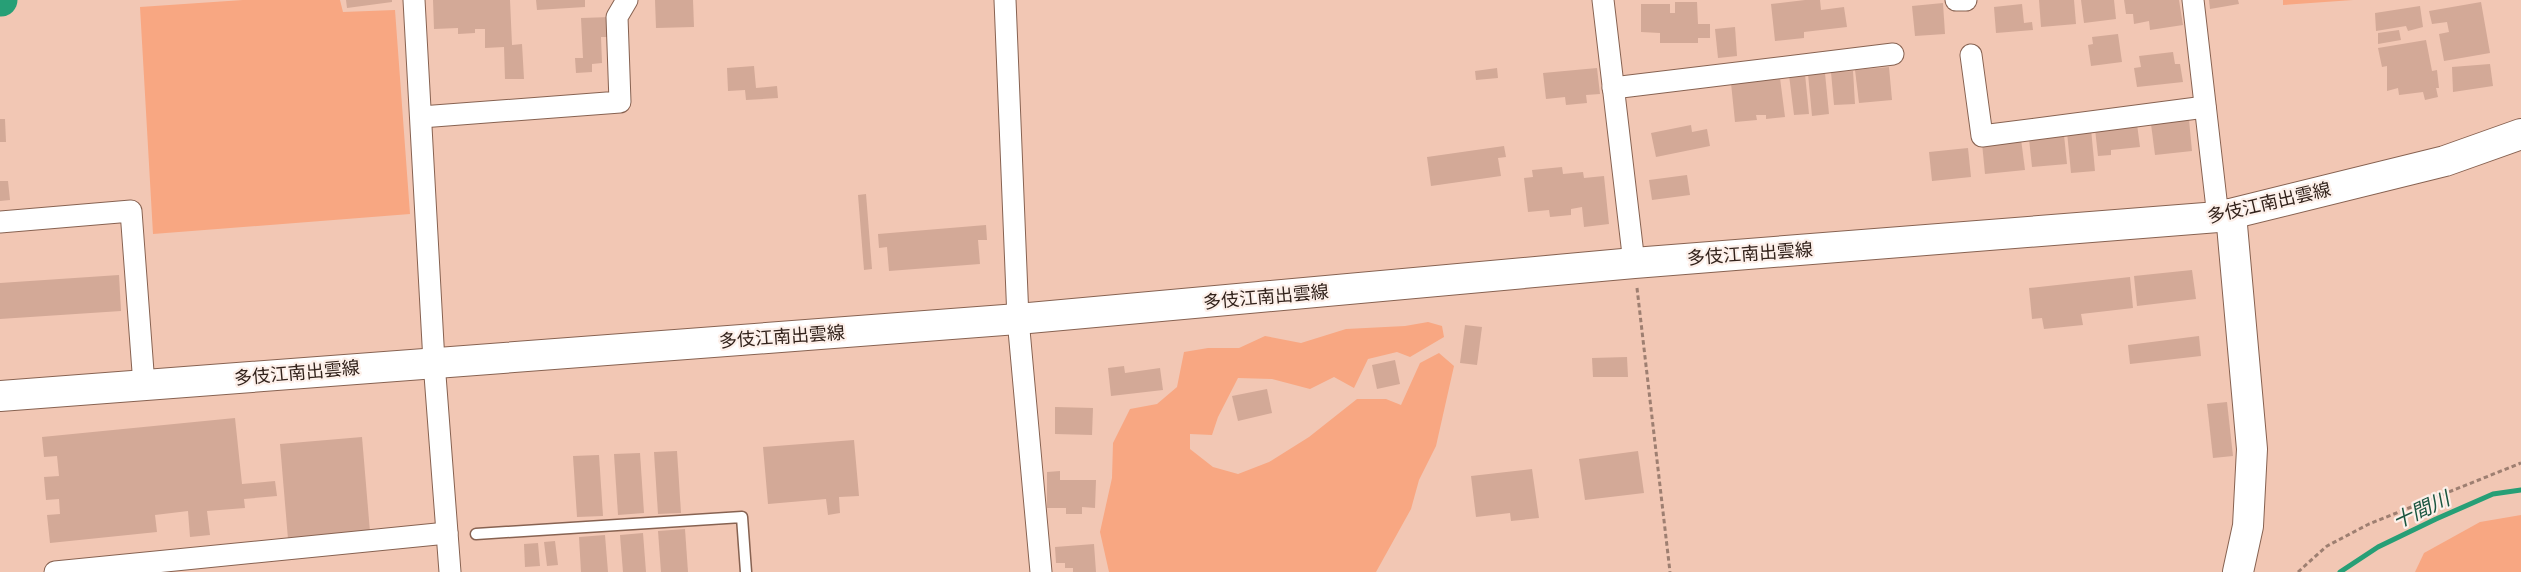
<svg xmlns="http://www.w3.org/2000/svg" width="2521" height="572" font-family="'Crimson Pro','Noto Sans JP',serif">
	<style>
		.green { fill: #f8a782 }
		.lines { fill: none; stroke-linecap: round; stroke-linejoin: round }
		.stream { stroke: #279f76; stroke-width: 5 }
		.river { stroke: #279f76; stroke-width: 33 }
		.building { fill: #d3a997 }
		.lane-casing { stroke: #876251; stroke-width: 13 }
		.street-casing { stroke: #876251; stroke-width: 23 }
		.secondary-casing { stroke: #876251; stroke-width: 32 }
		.path { stroke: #9e7f71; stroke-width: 3; stroke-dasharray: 4.5 3; stroke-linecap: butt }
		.lane { stroke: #fff; stroke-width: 10 }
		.street { stroke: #fff; stroke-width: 21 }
		.secondary { stroke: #fff; stroke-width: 30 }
		.labels { text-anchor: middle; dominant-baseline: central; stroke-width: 4.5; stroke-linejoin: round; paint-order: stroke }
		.street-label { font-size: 18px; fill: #32221b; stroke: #fdf0ea }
		.water-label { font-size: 20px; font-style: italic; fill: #1a5640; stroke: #fdf0ea }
	</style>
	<rect width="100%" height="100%" fill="#f2c7b4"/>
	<!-- green -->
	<g class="green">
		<polygon points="243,0 340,0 343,12 395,10 410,214 153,234 140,7"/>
		<polygon points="2283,0 2353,0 2283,5"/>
		<polygon points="1428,322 1442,326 1444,337 1410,357 1397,352 1368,359 1354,388 1334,377 1310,389 1272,379 1238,378 1218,417 1212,435 1190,434 1190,449 1213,467 1238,474 1269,462 1309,437 1357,399 1386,399 1401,405 1420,363 1439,353 1454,366 1436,446 1419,480 1411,509 1376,572 1109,572 1100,532 1112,478 1113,443 1130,409 1157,404 1177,387 1184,352 1208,348 1239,348 1265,336 1301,343 1346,329 1405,326"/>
		<polygon points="2521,515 2521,572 2415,572 2424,553 2480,522"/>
	</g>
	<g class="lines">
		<!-- stream -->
		<polyline class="stream" points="2340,572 2378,547 2436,519 2493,494 2521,490"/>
		<!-- river -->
		<polyline class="river" points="0,0 1,0"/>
	</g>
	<!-- building -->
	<g class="building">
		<polygon points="346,0 392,0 392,2 347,8"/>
		<polygon points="433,0 510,0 512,45 522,44 524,79 505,79 504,47 485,48 485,29 475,29 475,33 458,34 458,28 434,29"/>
		<polygon points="536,0 585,0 585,7 537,10"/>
		<polygon points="655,0 693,0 694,27 656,28"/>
		<polygon points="1805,0 1820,0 1821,10 1844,7 1847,27 1804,32 1804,38 1775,41 1771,4"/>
		<polygon points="2039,0 2074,0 2076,24 2041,27"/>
		<polygon points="2081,0 2114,0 2116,19 2084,23"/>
		<polygon points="2124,0 2179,0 2183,25 2150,30 2149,21 2134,24 2133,14 2126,14"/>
		<polygon points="2209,0 2238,0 2239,4 2210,9"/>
		<polygon points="1675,2 1697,2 1698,24 1710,24 1710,38 1698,38 1698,43 1660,43 1660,33 1641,32 1641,4 1670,4 1670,13 1675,13"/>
		<polygon points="2481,2 2490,53 2444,61 2439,34 2449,32 2447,22 2432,24 2429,11"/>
		<polygon points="1943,3 1945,34 1915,36 1912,6"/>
		<polygon points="2022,4 2024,23 2032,22 2033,30 1996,33 1994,7"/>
		<polygon points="2420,6 2423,27 2408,31 2406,26 2376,31 2375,13"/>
		<polygon points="611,17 612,37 601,37 602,63 592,64 592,72 576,73 575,58 583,58 581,18"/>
		<polygon points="1735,27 1737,56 1718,58 1715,29"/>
		<polygon points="2399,30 2401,40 2378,44 2378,33"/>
		<polygon points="2118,34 2122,62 2091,66 2088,45 2093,44 2092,37"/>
		<polygon points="2426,40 2432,71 2437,70 2439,88 2436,88 2438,97 2425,100 2423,92 2399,95 2398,88 2387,91 2387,66 2382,67 2378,48"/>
		<polygon points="2173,52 2175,64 2180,64 2183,82 2137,87 2134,68 2141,67 2139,56"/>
		<polygon points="2490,64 2493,86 2453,92 2452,67"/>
		<polygon points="754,66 756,88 777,86 778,98 746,100 745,90 728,91 727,68"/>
		<polygon points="1889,67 1892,100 1859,103 1855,70"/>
		<polygon points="1497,68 1498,78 1476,80 1475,71"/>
		<polygon points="1597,68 1600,94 1586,95 1587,103 1566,105 1565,97 1546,99 1543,73"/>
		<polygon points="1853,71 1855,104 1834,105 1831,72"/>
		<polygon points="1825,73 1829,114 1812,116 1808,74"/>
		<polygon points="1805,74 1809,114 1794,115 1789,75"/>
		<polygon points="1780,78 1785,117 1766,119 1766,115 1756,115 1757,120 1735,122 1731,83"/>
		<polygon points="0,119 5,119 6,142 0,142"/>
		<polygon points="2189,120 2192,151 2155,155 2151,124"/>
		<polygon points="2137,124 2140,147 2111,150 2111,155 2098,156 2095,129"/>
		<polygon points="1691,125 1692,132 1707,129 1710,146 1656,157 1651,133"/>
		<polygon points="2091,129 2095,171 2071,173 2067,132"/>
		<polygon points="2064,135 2067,164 2032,167 2029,139"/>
		<polygon points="2021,139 2025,170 1985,174 1982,143"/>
		<polygon points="1504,146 1506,157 1498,158 1501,176 1431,186 1427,157"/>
		<polygon points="1968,148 1971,177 1932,181 1929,152"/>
		<polygon points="1562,167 1563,174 1583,172 1584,178 1604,176 1609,224 1584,227 1582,207 1571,209 1571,215 1550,217 1549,210 1528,212 1524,178 1533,177 1532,170"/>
		<polygon points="1687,175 1690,195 1652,200 1649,180"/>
		<polygon points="0,181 8,181 10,200 0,201"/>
		<polygon points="866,194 872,269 864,270 858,195"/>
		<polygon points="986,225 987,240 978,240 980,264 889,271 887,247 879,248 878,234"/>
		<polygon points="2192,270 2196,299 2137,306 2134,276"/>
		<polygon points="119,275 121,311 0,319 0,283"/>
		<polygon points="2130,277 2133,308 2081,314 2083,325 2044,329 2042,318 2032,319 2029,288"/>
		<polygon points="1465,325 1482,327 1477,365 1460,363"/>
		<polygon points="2199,336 2201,356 2130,364 2128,345"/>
		<polygon points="1627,357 1628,377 1593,377 1592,358"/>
		<polygon points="1395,360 1400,384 1377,389 1372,365"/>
		<polygon points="1124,366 1125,373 1160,368 1163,390 1111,396 1108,368"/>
		<polygon points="1267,389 1272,413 1238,421 1232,396"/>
		<polygon points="2227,402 2233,456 2213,458 2207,404"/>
		<polygon points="1055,407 1093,408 1092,435 1055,434"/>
		<polygon points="235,418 242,484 275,481 277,496 244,499 245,508 207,511 210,535 190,537 188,511 155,515 157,532 50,543 47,515 60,514 59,499 46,500 44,477 59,476 57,456 44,457 42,437"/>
		<polygon points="362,437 370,532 288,539 280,444"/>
		<polygon points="854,440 859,496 839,497 840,513 828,515 826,499 768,504 763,447"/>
		<polygon points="677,451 681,513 658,514 654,452"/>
		<polygon points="1638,451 1644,493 1585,500 1579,459"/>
		<polygon points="640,453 644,513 618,515 614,454"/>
		<polygon points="599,455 603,516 577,517 573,456"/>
		<polygon points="1532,469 1539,518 1511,521 1510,513 1476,517 1471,476"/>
		<polygon points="1060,471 1060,480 1096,480 1095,508 1082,507 1082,514 1066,514 1066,508 1047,508 1047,472"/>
		<polygon points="685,529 688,572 661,572 658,531"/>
		<polygon points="643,533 646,572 623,572 620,535"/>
		<polygon points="605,535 608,572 581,572 579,537"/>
		<polygon points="555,541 558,565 547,566 544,542"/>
		<polygon points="538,543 540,566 525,567 524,544"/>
		<polygon points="1094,544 1096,572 1073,572 1073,568 1065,568 1065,563 1056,563 1055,547"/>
	</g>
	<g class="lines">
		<defs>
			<polyline id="lane" points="476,534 742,517 746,572"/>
			<g id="street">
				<polyline points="414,0 434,362 450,572"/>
				<polyline points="1005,0 1018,319 1041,572"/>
				<polyline points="1603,0 1634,263"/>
				<polyline points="1956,0 1966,0"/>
				<polyline points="2193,0 2218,217"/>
				<polyline points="1971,55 1982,136 2205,107"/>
				<polyline points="1613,88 1893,54"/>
				<polyline points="421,117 620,102 617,17 627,0"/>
				<polyline points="0,222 131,211 144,385"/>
				<polyline points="55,572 447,533"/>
			</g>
			<g id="secondary">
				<polyline points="2231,214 2252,449 2248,526 2238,572"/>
				<polyline points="0,396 1018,319 1634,263 2218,217 2445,161 2521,134"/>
			</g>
		</defs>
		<!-- lane casing -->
		<use href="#lane" class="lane-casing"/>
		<!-- street casing -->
		<use href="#street" class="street-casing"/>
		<!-- secondary casing -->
		<use href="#secondary" class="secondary-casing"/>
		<!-- path -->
		<g class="path">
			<polyline points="1637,288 1670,572"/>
			<polyline points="2298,572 2327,546 2369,524 2521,463"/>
		</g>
		<!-- lane -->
		<use href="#lane" class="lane"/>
		<!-- street -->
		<use href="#street" class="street"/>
		<!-- secondary -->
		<use href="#secondary" class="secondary"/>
	</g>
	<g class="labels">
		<!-- street labels -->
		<g class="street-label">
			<text transform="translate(2269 203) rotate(-13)">多伎江南出雲線</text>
			<text transform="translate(1750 254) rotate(-4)">多伎江南出雲線</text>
			<text transform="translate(1266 297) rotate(-5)">多伎江南出雲線</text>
			<text transform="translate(782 337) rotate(-4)">多伎江南出雲線</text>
			<text transform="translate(297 373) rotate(-5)">多伎江南出雲線</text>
		</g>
		<!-- water labels -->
		<g class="water-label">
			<text transform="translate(2421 510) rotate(-25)">十間川</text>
		</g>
	</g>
</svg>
